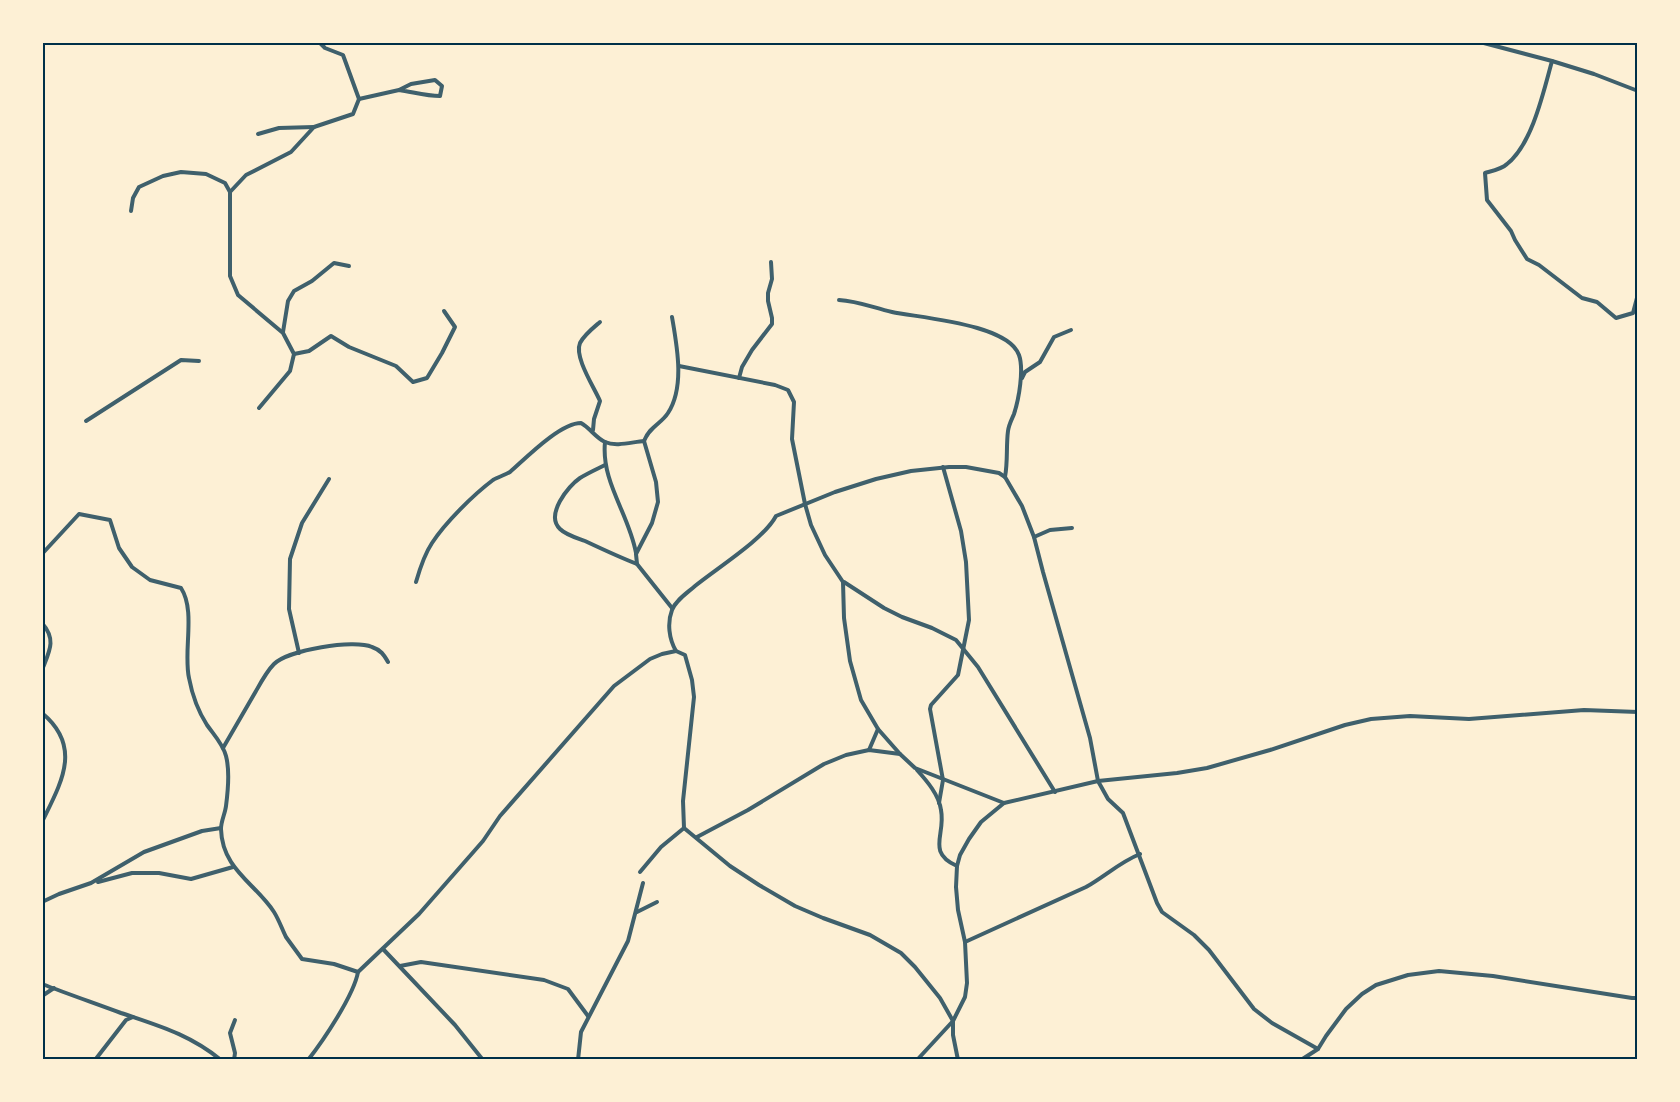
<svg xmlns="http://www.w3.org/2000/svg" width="1680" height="1102" font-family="'Titillium Web',sans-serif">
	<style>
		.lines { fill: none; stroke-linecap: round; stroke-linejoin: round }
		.minor { stroke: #3f606c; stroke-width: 4 }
		.neatline { fill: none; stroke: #003049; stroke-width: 2 }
	</style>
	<rect width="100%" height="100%" fill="#fdf0d5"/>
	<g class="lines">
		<!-- minor -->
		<g class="minor">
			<polyline points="1480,42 1552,61 1594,74 1638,91"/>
			<path d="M1552,61C1544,90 1532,145 1507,164C1502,169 1492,171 1485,173L1487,200L1511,231L1515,240L1527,259L1539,265L1582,298L1597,302L1616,318L1633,313L1638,294"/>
			<path d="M359,99L399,90L411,84L435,80L442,86L440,96C426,96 413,92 399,90"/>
			<polyline points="258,134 279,128 314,127"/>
			<polyline points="131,211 133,198 139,187 163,176 181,172 206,174 225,183 230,192"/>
			<path d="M839,300C858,301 874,308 892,312C921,318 1008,324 1019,355C1024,369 1019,399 1014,414C1012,419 1009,424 1008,431C1006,446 1008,461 1005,477"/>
			<polyline points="283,332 288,301 294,291 312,281 334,263 349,266"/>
			<polyline points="294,354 309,351 331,336 349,347 396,366 413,382 427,378 442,353 455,327 444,311"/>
			<polyline points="679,366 775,385 788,390 794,402 792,439 805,504 811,525 825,555 843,582 844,618 850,661 861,700 878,729 900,754"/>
			<polyline points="739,378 742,367 752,350 772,324 772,318 768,301 768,293 772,279 771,262"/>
			<polyline points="1022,378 1025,372 1040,362 1054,337 1071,330"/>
			<polyline points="259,408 290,371 294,354 283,333 238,295 230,276 230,192 246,175 291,152 314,127 353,114 359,99 343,55 325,48 319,42"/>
			<polyline points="86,421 181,360 199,361"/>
			<path d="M593,430L594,419L600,401C594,387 574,357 580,343C584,335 593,328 600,322"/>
			<polyline points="644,441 656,482 658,502 652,523 636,554 637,564 672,608"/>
			<path d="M605,442C601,482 629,514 636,553"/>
			<path d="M605,465C597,469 588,473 580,478C568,486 545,515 560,529C566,535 577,538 585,541C602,549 619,557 637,564"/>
			<polyline points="1034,537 1050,530 1072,528"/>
			<path d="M42,554L79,514L110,520L119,548L132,567L150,580L181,588C196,611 183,651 189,678C192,694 198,711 207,725C214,735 223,744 226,756C230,771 228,791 226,806C225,814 221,821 221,829C222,869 255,883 274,912C279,920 282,929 286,937C291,944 297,952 302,959L334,964L358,972"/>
			<path d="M416,582C420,568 424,555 432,543C445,523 473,495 493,480C498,477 505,475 510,472C526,458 560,423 581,423C590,428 596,438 605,442C616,447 632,442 644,441C650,426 661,424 668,413C685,387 677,346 672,317"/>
			<polyline points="844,582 884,608 902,617 932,628 956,640 978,667 1055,792"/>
			<path d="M42,623C57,640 49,652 42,670"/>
			<polyline points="299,653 289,609 290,559 302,523 329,479"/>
			<path d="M42,713C83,747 61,783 42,822"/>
			<path d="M223,748C234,729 245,710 256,691C261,682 267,671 274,664C288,650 354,639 372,647C381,650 384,655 388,662"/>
			<polyline points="869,750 878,729"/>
			<path d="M917,770C927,781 939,795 941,810C946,835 926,852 957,866"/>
			<polyline points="939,803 943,780 930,709 931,705 958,675 969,620 966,562 961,531 943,467"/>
			<polyline points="697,837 748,810 824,764 846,755 869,750 900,754 915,768 1004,803"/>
			<polyline points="640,872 661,847 684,828"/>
			<polyline points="98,882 132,873 159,873 191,879 233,867"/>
			<polyline points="42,902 59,894 91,883 144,852 202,831 221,828"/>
			<polyline points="637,912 657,902"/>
			<path d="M965,942L1086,887C1104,877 1120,862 1140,854"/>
			<polyline points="383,949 455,1025 483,1060"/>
			<polyline points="400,966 421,962 544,980 568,989 588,1016"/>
			<path d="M42,984C68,994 94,1003 121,1013C159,1026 189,1034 221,1060"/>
			<polyline points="42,996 54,988"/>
			<polyline points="95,1060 126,1020 133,1017"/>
			<polyline points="234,1060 235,1053 230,1033 235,1020"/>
			<path d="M308,1060C323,1041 354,995 358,972L419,914L483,841L500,816L614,686L650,659L662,654L676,651"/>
			<polyline points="578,1060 581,1032 628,941 643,883"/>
			<polyline points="917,1060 953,1021 965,997 967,983 965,942 958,910 956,887 957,866 960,855 969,839 981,822 1004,803 1098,781 1177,773 1207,768 1270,750 1345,725 1371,719 1410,716 1469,719 1584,710 1638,712"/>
			<path d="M958,1060L953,1035V1021L940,998L915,967L901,953L870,935L823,918L795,906L759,885L730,866L684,828L683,801L694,697L692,680L685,655L676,651C669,639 667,623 672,610C676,600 687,593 695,586C717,568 764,539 776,516L835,492L876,479L911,471L949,467H966L999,473L1005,477L1022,506L1034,537L1043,572L1090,738L1098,781L1108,799L1123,813L1157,903L1162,912L1194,935L1209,950L1254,1009L1272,1023L1318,1049"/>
			<polyline points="1301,1060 1318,1049 1326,1036 1346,1009 1362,994 1376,985 1408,975 1439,971 1493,976 1632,998 1638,998"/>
		</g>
	</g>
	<!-- border -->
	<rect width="1680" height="1102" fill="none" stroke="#fdf0d5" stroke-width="87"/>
	<rect x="44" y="44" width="1592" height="1014" class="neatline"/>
</svg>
